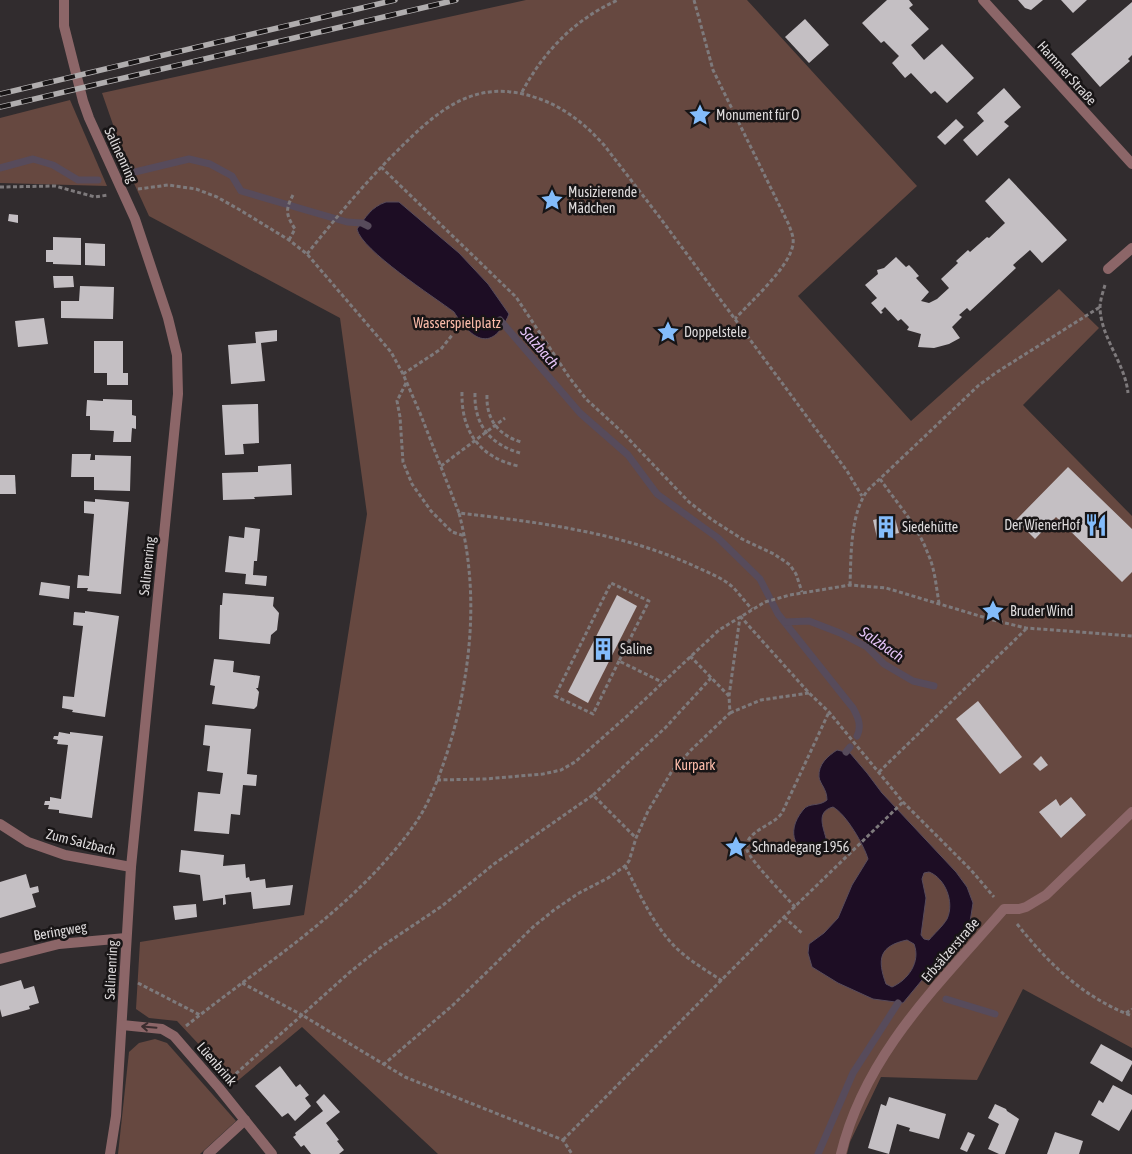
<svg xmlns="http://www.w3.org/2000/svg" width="1132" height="1154" font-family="'Asap Condensed',sans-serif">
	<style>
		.green { fill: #664840 }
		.water { fill: #1d0d24; stroke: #574b5b; fill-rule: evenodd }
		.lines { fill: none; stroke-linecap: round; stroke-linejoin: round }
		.stream { stroke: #574b5b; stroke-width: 7 }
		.building { fill: #c4bfc3 }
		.path { stroke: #7e7a7c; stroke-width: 3; stroke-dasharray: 4 2.5; stroke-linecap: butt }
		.service { stroke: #8c6668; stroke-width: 10 }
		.minor { stroke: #8c6668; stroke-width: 10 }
		.rail-casing { stroke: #b0adae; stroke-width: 5.5 }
		.rail { stroke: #181516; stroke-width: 4; stroke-dasharray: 11; stroke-linecap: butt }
		.oneway { stroke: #3b2d2f }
		.labels { text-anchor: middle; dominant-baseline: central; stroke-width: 5; stroke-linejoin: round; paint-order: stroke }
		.street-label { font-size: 14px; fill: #dedbdc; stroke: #181516 }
		.poi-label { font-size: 14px; fill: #dedbdc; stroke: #181516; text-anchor: start }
		.park-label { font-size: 14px; fill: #fcbcaa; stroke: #181516 }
		.water-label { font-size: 15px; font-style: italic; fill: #e7c5f9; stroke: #181516 }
	</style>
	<rect width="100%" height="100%" fill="#312c2e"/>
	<!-- green -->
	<g class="green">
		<polygon points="526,0 747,0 917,186 798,296 911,421 1059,289 1099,328 1023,405 1132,516 1132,1048 1023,989 977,1080 881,1077 850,1142 847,1154 438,1154 302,1027 235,1083 177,1021 149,1018 136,1009 140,942 304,915 367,514 340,318 149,216 132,179 102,93"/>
		<polygon points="70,100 107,186 0,183 0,118"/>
		<polygon points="155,1039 167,1043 236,1121 200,1154 118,1154 129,1052 139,1043"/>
	</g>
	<!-- water -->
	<g class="water">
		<path d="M386,202H399L459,253L488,284L509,314C493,353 472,341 454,312C434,297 361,250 357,229C366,217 371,207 386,202Z"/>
		<path d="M837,750L850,753L867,773L882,793L956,872L967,887L973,903L970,922L903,1003L873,999L838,983L812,967L808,953L809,944L824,933L838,918L852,885L868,859C864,845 846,814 833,807C814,812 825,830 827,843C815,868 776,843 803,810C809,802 819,807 827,800C827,789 820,784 819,777C818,764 828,756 837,750ZM929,872C945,878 955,902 947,919C943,926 934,934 929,940L924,939L921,935L926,898L922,879L924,873ZM907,940L914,944C921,962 908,980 892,987L886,984C877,959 879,946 907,940Z"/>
	</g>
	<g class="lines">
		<!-- stream -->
		<g class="stream">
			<polyline points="0,168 33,159 53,165 78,180 98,180"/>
			<polyline points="135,172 189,159 210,164 232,176 241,191 347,222 362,223 368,226"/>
			<path d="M500,320L580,413L628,455L657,494L718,538L760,579L778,614L853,708C858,717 862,726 857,736"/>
			<polyline points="785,622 809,621 840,633 867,647 884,664 913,681 934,686"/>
			<polyline points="846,752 850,747"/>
			<polyline points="946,999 995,1014"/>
			<polyline points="818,1154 853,1073 898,1003"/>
		</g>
	</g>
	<!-- building -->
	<g class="building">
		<polygon points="887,0 909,0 913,5 909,8 929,29 911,45 924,60 942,44 974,78 947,103 935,91 931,94 911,73 905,78 892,63 899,56 884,41 881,43 862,23"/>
		<polygon points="1018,0 1043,0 1031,10 1025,8"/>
		<polygon points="1061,0 1087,0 1073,13"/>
		<polygon points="1132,2 1132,55 1128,59 1130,61 1100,87 1071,54"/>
		<polygon points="805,19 829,45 809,63 785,37"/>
		<polygon points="1004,88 1021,107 1004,122 1009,126 977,156 963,140 984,121 977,113"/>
		<polygon points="956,119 964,127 945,145 937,137"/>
		<polygon points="1009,178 1067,240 1042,263 1030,250 1013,265 1016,268 983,299 970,311 967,308 959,315 962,317 952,327 960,338 949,344 934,348 918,347 921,334 907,330 909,327 901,319 898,321 885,307 881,311 883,312 881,314 871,303 877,298 865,285 878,274 877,270 884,268 896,257 906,267 909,265 912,268 919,276 916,278 929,292 921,301 929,303 937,299 949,288 941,279 958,263 956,261 968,250 970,252 987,237 989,238 1005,223 985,201"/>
		<polygon points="9,214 18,215 18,223 8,221"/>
		<polygon points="53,237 81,238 81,265 53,264 53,262 46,262 46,250 53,250"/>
		<polygon points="85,243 105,244 105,266 85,265"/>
		<polygon points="53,276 73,276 74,287 54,288"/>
		<polygon points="80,286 114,287 113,319 61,318 61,301 79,301"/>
		<polygon points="44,318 48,344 18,347 15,321"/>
		<polygon points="277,330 277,341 261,343 265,381 231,384 228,345 256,343 255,332"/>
		<polygon points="94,341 123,341 123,373 128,373 128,385 107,385 107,373 94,373"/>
		<polygon points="103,399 132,400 132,415 136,416 136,429 132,428 131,442 113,442 114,431 90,430 90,416 86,416 87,400 103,401"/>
		<polygon points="258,404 259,443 243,444 244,454 225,455 222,405"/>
		<polygon points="72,454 91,454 90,460 95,460 95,455 131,456 130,491 94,490 94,477 71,477"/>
		<polygon points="291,464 292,495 254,497 255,499 223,500 222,473 258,472 258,466"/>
		<polygon points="1068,467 1132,529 1132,572 1122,582 1056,517 1035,539 1016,520"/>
		<polygon points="0,475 15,475 16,494 0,494"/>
		<polygon points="95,499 129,502 121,594 87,591 88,588 77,588 78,575 89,576 94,514 84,513 84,501 95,502"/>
		<polygon points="894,515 899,533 877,538 873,520"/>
		<polygon points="245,527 260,529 257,561 254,561 253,575 267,576 266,586 245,584 246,574 225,572 229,536 244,538"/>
		<polygon points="41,582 70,586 69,599 39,595"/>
		<polygon points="223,593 274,597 273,606 279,613 277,630 271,635 270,644 219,639 220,605 222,605"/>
		<polygon points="617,595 637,606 588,703 568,692"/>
		<polygon points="85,611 119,616 105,717 72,712 73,710 62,708 63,696 74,697 83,626 73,625 74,612 85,613"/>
		<polygon points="214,659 234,661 233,672 260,676 258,688 256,688 259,692 257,706 254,709 212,704 215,686 210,685"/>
		<polygon points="978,701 1022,757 1000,774 956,719"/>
		<polygon points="205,725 251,729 247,774 257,775 256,786 243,785 240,815 231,814 229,834 194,831 198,792 220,794 223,773 207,771 210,746 203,745"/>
		<polygon points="59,732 70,734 70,732 103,736 92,818 59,813 59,810 48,809 49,805 44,805 45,801 50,801 50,797 61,799 68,745 57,744 58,740 53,739 54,736 58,736"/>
		<polygon points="1041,756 1048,765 1040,771 1033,764"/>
		<polygon points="1071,797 1086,815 1061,838 1039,812 1056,799 1060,806"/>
		<polygon points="181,850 224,855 223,866 245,864 246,878 249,877 250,881 265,879 266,888 293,885 290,905 253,909 251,892 225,895 226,904 223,905 223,898 203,901 200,875 179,872"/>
		<polygon points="26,874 30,888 38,886 39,892 32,894 36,907 0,918 0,882"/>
		<polygon points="196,904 197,917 175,920 173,906"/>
		<polygon points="21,980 24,989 34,986 39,1003 29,1006 30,1009 2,1017 0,1009 0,986"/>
		<polygon points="1101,1044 1132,1061 1132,1064 1122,1082 1090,1063"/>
		<polygon points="280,1066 296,1087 300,1084 309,1095 305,1098 311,1106 295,1121 288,1113 282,1117 255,1086"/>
		<polygon points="1113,1085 1132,1095 1132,1109 1119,1131 1091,1115 1099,1100 1103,1103"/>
		<polygon points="324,1094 340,1112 326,1123 339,1140 337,1141 344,1150 339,1154 311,1154 304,1145 301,1147 293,1137 296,1135 295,1133 323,1111 316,1102"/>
		<polygon points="889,1097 946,1114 939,1139 909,1131 910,1128 897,1124 889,1154 868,1148 881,1104 886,1106"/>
		<polygon points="995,1104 1006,1109 1007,1111 1019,1119 1005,1154 999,1154 988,1149 999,1124 988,1118"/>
		<polygon points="968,1132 975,1135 967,1152 960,1149"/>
		<polygon points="1055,1132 1083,1141 1079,1154 1047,1154"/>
	</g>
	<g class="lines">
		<!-- path -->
		<g class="path">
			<path d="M694,0L713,70L789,225C791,231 794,237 793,244C790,267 751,301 735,319"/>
			<path d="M522,92C544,51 575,19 618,0"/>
			<polyline points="381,167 516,297 569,377 586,399 621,431 689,502 711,519 742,539 774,554 790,565 796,574 802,592"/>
			<polyline points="0,187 55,186 95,197 108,195"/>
			<path d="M138,189L168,185L196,189L217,197L240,210L289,240L307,254L391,352L403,374L420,413L459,513C537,522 619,532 692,565C704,571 717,575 729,584C737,590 744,601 752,609"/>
			<path d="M289,240L295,229C286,215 285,210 293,195"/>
			<path d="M307,254C335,219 363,185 395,153C436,112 474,76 537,98C564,107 585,124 604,145L661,219L847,471L862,496"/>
			<path d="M1105,285C1103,292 1100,300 1100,308C1101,338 1125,363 1128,393"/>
			<polyline points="403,374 441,349 453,334"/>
			<polyline points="406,383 397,401 400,417 403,462 412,484 431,511 452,532 465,536"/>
			<path d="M462,392C461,431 479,457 518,466"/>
			<path d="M475,393C474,425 490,444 520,453"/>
			<path d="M487,395C486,419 498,435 521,442"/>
			<polyline points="441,466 505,418"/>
			<path d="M880,479C897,503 918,526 928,554C935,569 936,586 939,603"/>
			<path d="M850,585C851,558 850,510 869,489L979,385L997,372L1100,307"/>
			<polyline points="740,616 809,693 829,712 903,802 971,870 994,897"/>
			<polyline points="690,656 729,696"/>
			<polyline points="619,661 593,714 555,696 611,583 649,601 619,661 662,682"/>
			<polyline points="730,713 761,700 809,693"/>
			<polyline points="879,772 1026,629"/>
			<polyline points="437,780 485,779 543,774 561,770 575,762 626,717 719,630 765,602 790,595 850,585 886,588 993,620 1026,628 1132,636"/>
			<polyline points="593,795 666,727 711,678"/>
			<path d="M625,866C641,896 656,932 683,954C695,964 709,972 722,981"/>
			<path d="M795,907C786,897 750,860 747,850C746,847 747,842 749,839C758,827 774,824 782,813L829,712"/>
			<polyline points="784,917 803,934"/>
			<path d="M1017,924C1050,965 1083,997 1132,1016"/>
			<polyline points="138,983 200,1015"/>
			<polyline points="242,983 302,1015 350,972 384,945 442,906 494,864 593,795 636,838"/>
			<polyline points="1126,1013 1132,1009"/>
			<path d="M186,1026C251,974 322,929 379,868C395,850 411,832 423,811C441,779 457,725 463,689C474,629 474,571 459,513"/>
			<polyline points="383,1065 453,1005 533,927 554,910 579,893 608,878 625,866 629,861 636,838 648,811 672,771 691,750 730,713 729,696 740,617"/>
			<polyline points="231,1078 302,1015 405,1077 563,1140 572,1154"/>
			<polyline points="563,1140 784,917 903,802"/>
		</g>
		<!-- service -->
		<g class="service">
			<polyline points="1108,269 1132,248"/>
			<polyline points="208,1154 245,1120"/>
		</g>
		<!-- minor -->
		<g class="minor">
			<polyline points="64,0 64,26 83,101 89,118 135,219 168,318 177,355 178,394 131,867 116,1116 110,1154"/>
			<polyline points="983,0 1132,164"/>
			<polyline points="0,824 28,842 65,855 131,867"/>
			<polyline points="0,959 59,944 126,938"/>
			<polyline points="122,1025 162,1029 174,1036 219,1088 272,1154"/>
			<path d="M841,1154C865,1054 939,984 1004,909H1019L1026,907L1046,895L1132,812"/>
		</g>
		<defs>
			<g id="rail">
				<polyline points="0,94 395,0"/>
				<polyline points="0,107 456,0"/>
			</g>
		</defs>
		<!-- rail casing -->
		<use href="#rail" class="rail-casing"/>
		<!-- rail -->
		<use href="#rail" class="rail"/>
	</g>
	<!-- one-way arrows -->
	<defs><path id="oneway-shaft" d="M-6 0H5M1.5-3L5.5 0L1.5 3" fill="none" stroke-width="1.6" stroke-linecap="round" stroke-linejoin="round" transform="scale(1.25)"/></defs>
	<use class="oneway" href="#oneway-shaft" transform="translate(149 1027) rotate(-175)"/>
	<!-- icons -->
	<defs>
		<symbol id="sight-bare" viewBox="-9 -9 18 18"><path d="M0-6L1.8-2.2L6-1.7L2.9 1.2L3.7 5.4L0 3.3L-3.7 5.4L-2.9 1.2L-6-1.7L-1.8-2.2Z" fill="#83bcfb" stroke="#181516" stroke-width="2.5" paint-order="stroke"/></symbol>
		<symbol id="restaurant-bare" viewBox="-9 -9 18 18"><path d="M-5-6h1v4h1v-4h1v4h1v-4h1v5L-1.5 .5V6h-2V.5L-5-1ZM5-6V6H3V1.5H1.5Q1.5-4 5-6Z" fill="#83bcfb" stroke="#181516" stroke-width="2.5" paint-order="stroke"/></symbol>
		<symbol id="building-bare" viewBox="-9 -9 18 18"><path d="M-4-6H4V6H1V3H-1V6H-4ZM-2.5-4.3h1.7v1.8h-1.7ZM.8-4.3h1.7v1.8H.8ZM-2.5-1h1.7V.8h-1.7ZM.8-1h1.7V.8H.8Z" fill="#83bcfb" stroke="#181516" stroke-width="2.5" paint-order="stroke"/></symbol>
	</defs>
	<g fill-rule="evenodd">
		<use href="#sight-bare" x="684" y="99" width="32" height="32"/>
		<use href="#sight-bare" x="536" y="184" width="32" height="32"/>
		<use href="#sight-bare" x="652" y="316" width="32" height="32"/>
		<use href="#restaurant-bare" x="1080" y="509" width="32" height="32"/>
		<use href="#building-bare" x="870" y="511" width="32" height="32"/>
		<use href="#sight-bare" x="977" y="595" width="32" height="32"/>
		<use href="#building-bare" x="587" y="633" width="32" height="32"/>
		<use href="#sight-bare" x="720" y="831" width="32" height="32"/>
	</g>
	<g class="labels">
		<!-- street labels -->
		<g class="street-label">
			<text transform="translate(1067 73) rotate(48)">Hammer Straße</text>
			<text transform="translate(121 155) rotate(65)">Salinenring</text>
			<text transform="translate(147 566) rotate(-84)">Salinenring</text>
			<text transform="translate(81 842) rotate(14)">Zum Salzbach</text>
			<text transform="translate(60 931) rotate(-10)">Beringweg</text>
			<text transform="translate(950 950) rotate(-49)">Erbsälzerstraße</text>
			<text transform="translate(111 970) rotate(-87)">Salinenring</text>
			<text transform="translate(217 1064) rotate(49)">Lüenbrink</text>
		</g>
		<!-- poi labels -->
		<g class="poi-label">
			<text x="716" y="115">Monument für O</text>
			<text x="568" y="192">Musizierende<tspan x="568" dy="16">Mädchen</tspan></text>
			<text x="684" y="332">Doppelstele</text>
			<text x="1080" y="525" text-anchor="end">Der WienerHof</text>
			<text x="902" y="527">Siedehütte</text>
			<text x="1010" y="611">Bruder Wind</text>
			<text x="620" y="649">Saline</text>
			<text x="752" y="847">Schnadegang 1956</text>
		</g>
		<!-- park labels -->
		<g class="park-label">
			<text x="457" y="323">Wasserspielplatz</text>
			<text x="695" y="765">Kurpark</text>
		</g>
		<!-- water labels -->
		<g class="water-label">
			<text transform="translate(540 347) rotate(49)">Salzbach</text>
			<text transform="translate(882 644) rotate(35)">Salzbach</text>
		</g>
	</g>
</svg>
